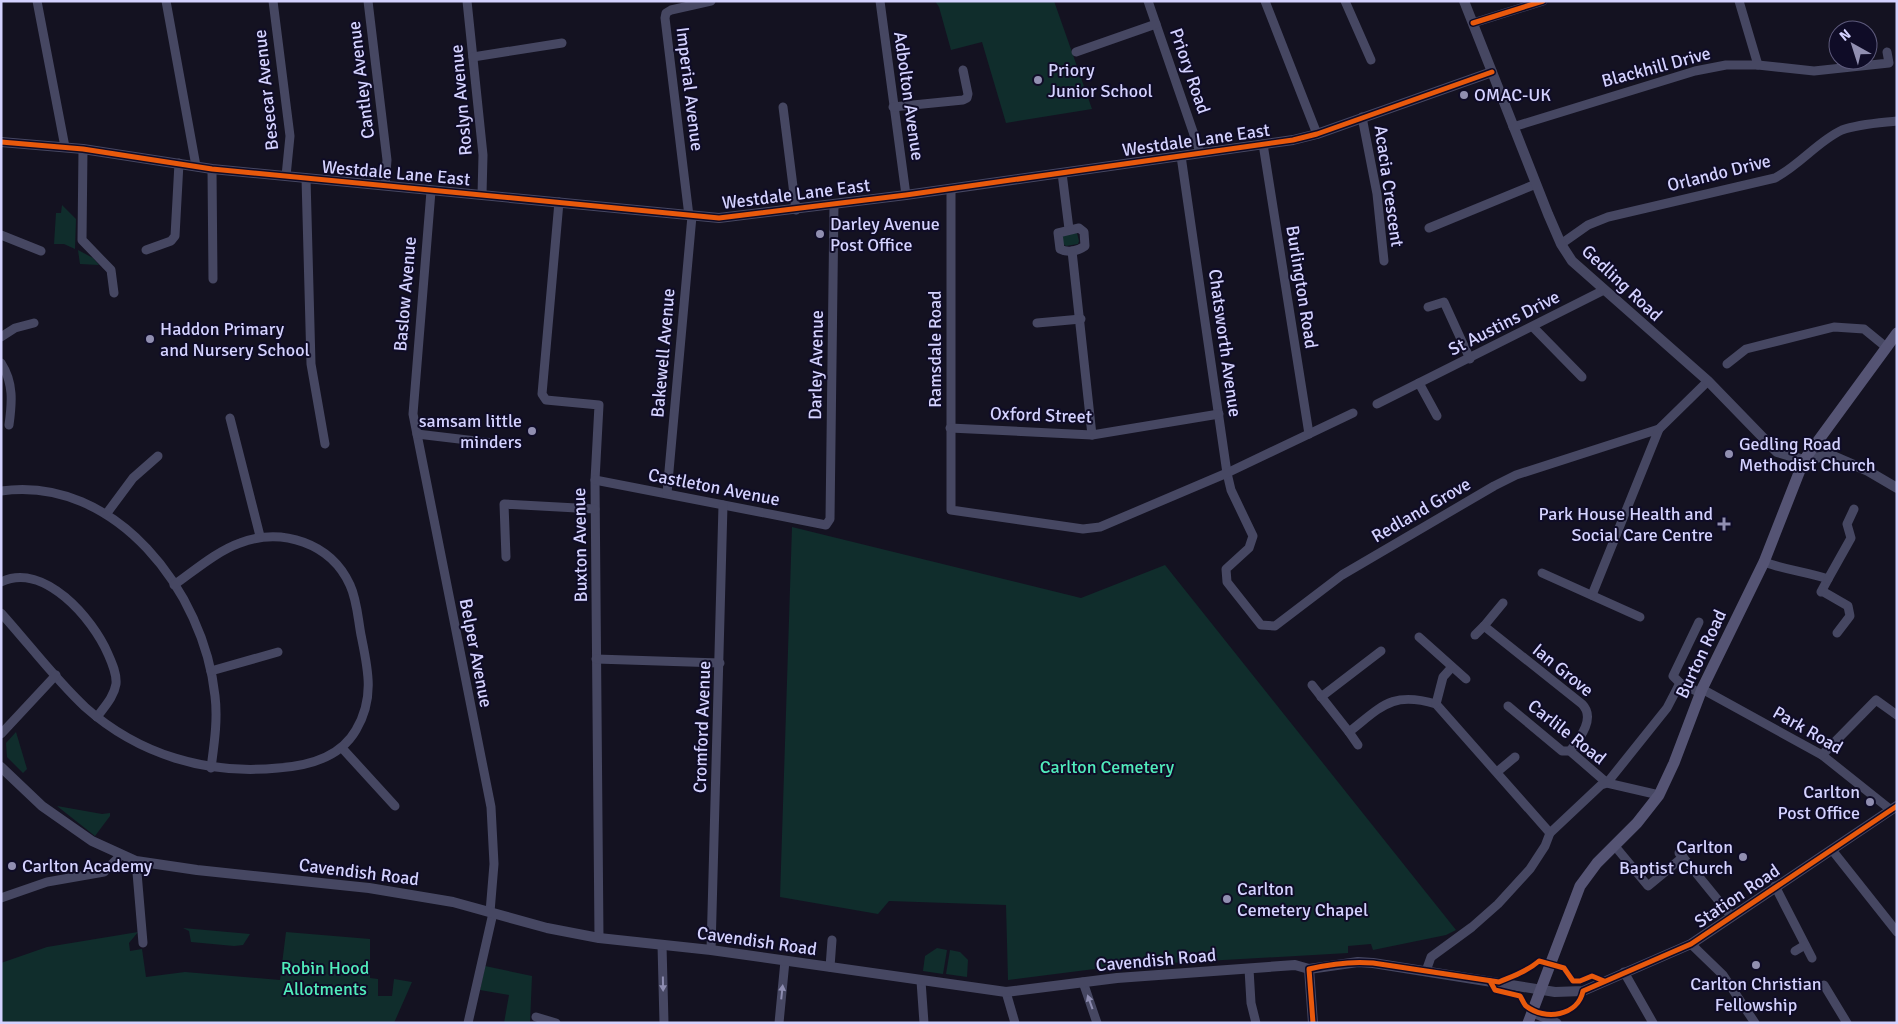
<svg xmlns="http://www.w3.org/2000/svg" width="1898" height="1024" font-family="Signika,sans-serif">
	<style>
		.green { fill: #102d2c }
		.lines { fill: none; stroke-linecap: round; stroke-linejoin: round }
		.minor { stroke: #464762; stroke-width: 9 }
		.tertiary { stroke: #464762; stroke-width: 10 }
		.secondary { stroke: #555474; stroke-width: 11 }
		.cycleway-casing { stroke: #0f0c27; stroke-width: 8 }
		.cycleway { stroke: #e8590c; stroke-width: 5 }
		.oneway { fill: #8d8cb0 }
		.poi-dot { fill: #918fb1; stroke: #0f0c27; stroke-width: 2 }
		.labels { text-anchor: middle; dominant-baseline: central; stroke-width: 4; stroke-linejoin: round; paint-order: stroke }
		.street-label { font-size: 18px; fill: #d4d2ff; stroke: #0f0c27 }
		.poi-label { font-size: 18px; fill: #d4d2ff; stroke: #0f0c27; text-anchor: start }
		.park-label { font-size: 18px; fill: #51ecbc; stroke: #0f0c27 }
	</style>
	<rect width="100%" height="100%" fill="#141221"/>
	<!-- green -->
	<g class="green">
		<polygon points="935,1 1054,1 1092,109 1006,123 982,42 951,50 939,7"/>
		<polygon points="62,205 76,219 75,249 64,244 54,244 56,213 61,213"/>
		<polygon points="1077,233 1079,241 1078,244 1066,246 1063,244 1062,235"/>
		<polygon points="78,250 93,258 99,265 80,264"/>
		<polygon points="792,527 1081,598 1165,565 1456,930 1446,935 1373,950 1371,944 1348,946 1348,953 1118,966 1008,980 1006,905 889,901 878,914 780,897"/>
		<polygon points="16,732 27,769 23,773 7,757 6,743"/>
		<polygon points="57,806 102,814 110,813 110,816 95,836"/>
		<polygon points="183,928 250,934 243,945 234,946 191,942 189,931"/>
		<polygon points="138,932 129,943 130,951 142,949 146,977 185,972 280,980 286,932 370,939 370,978 378,979 378,996 392,996 394,979 412,982 394,1023 1,1023 1,963 47,947"/>
		<polygon points="937,948 947,950 943,974 923,971 925,956"/>
		<polygon points="950,950 960,952 968,960 967,977 946,974"/>
		<polygon points="485,966 532,976 530,1023 504,1023 509,995 480,990"/>
	</g>
	<g class="lines">
		<!-- minor -->
		<g class="minor">
			<polyline points="37,1 65,147"/>
			<polyline points="166,1 196,166"/>
			<polyline points="273,1 290,136 286,176"/>
			<polyline points="368,1 387,160 385,185"/>
			<polyline points="467,1 483,155 482,195"/>
			<polyline points="880,1 906,195"/>
			<polyline points="1148,1 1200,152"/>
			<polyline points="1265,1 1317,134"/>
			<polyline points="1345,1 1371,60"/>
			<polyline points="1739,1 1758,65"/>
			<polyline points="1473,23 1543,1"/>
			<polyline points="1076,52 1156,24"/>
			<polyline points="473,57 562,43"/>
			<polyline points="783,107 796,210"/>
			<polyline points="893,107 963,100 967,98 968,94 963,70"/>
			<polyline points="1362,117 1377,194 1384,261"/>
			<polyline points="1513,127 1695,71 1726,65 1758,65 1814,71 1889,63 1887,52"/>
			<polyline points="1263,144 1309,434"/>
			<polyline points="83,149 82,240 111,270 114,293"/>
			<polyline points="1181,156 1227,473 1231,490 1253,536 1249,548 1226,569 1227,582 1261,625 1275,626 1342,575 1494,486 1516,475 1659,429 1708,381"/>
			<polyline points="212,169 213,279"/>
			<polyline points="1062,173 1069,229"/>
			<polyline points="306,178 311,364 325,444"/>
			<polyline points="951,189 951,510 1083,529 1100,527 1227,473 1353,413"/>
			<polyline points="431,191 413,414 491,807 494,864 490,912"/>
			<polyline points="559,202 542,394 546,400 599,405 595,480 599,938"/>
			<polyline points="689,216 665,18 666,13 671,10 711,1"/>
			<path d="M1079,228L1084,232L1085,246C1078,251 1067,253 1060,249L1058,233Z"/>
			<polyline points="1429,228 1536,184"/>
			<polyline points="1,235 41,251"/>
			<path d="M1561,244L1588,225L1608,217L1775,178C1800,165 1818,141 1842,130C1859,124 1879,123 1897,121"/>
			<polyline points="146,250 171,241 175,236 179,163"/>
			<polyline points="1072,251 1092,435"/>
			<polyline points="1428,307 1444,302 1470,359"/>
			<polyline points="1037,323 1081,319"/>
			<polyline points="1533,327 1582,377"/>
			<polyline points="1,337 15,328 34,323"/>
			<path d="M1,363C14,383 12,403 9,425"/>
			<polyline points="1727,364 1746,349 1834,327 1864,329 1886,347"/>
			<polyline points="1419,383 1437,416"/>
			<polyline points="1377,404 1604,290"/>
			<polyline points="230,418 260,536"/>
			<polyline points="950,428 1092,435 1219,414"/>
			<polyline points="417,434 493,443"/>
			<polyline points="595,480 826,525 830,519 834,204"/>
			<path d="M1,491C116,475 204,592 215,696C218,720 214,745 211,768"/>
			<polyline points="667,493 692,216"/>
			<polyline points="107,513 133,478 158,456"/>
			<polyline points="506,557 504,504 595,509"/>
			<path d="M1764,562C1786,570 1807,572 1828,579L1821,592"/>
			<polyline points="1542,573 1640,617"/>
			<polyline points="1828,579 1851,538 1847,524 1854,509"/>
			<path d="M1,582C44,561 93,619 108,654C112,663 117,674 116,684C114,697 104,707 97,717"/>
			<polyline points="1822,591 1848,606 1850,616 1837,633"/>
			<polyline points="1592,595 1659,429"/>
			<path d="M1503,603L1484,626L1582,704C1596,718 1580,738 1570,751"/>
			<path d="M1,613C29,644 55,679 85,707C139,755 207,775 278,768C308,766 340,758 356,730C375,698 368,669 361,635C358,619 357,600 350,585C331,543 282,527 240,543C217,551 194,571 174,585"/>
			<polyline points="1475,635 1484,626"/>
			<polyline points="1419,637 1466,679"/>
			<polyline points="596,659 720,663"/>
			<polyline points="211,671 278,652"/>
			<polyline points="1680,683 1673,676 1699,622"/>
			<path d="M1312,685L1349,732C1382,706 1392,691 1436,704L1550,833"/>
			<polyline points="1702,689 1822,755 1891,810"/>
			<polyline points="1321,697 1381,651"/>
			<polyline points="1436,704 1443,677 1452,667"/>
			<polyline points="1508,706 1562,751 1570,751 1607,783 1667,708 1680,683 1700,693"/>
			<polyline points="1349,732 1358,745"/>
			<polyline points="1,734 56,675"/>
			<polyline points="342,748 395,806"/>
			<polyline points="1822,755 1876,700 1897,715"/>
			<polyline points="1497,772 1515,757"/>
			<polyline points="1614,845 1648,886 1683,857 1679,853"/>
			<polyline points="1832,850 1897,932"/>
			<polyline points="1683,857 1731,916"/>
			<polyline points="136,861 143,943"/>
			<polyline points="1775,886 1812,958"/>
			<polyline points="1,898 47,882 104,872 120,856"/>
			<polyline points="1691,944 1723,975 1755,1023"/>
			<polyline points="662,945 664,1023"/>
			<polyline points="711,950 723,505"/>
			<polyline points="1795,951 1805,945"/>
			<polyline points="830,967 832,940"/>
			<polyline points="1249,969 1251,1003 1256,1023"/>
			<polyline points="1426,971 1431,957 1472,927 1498,904 1530,869 1545,846 1550,833 1601,785 1607,783 1659,795"/>
			<polyline points="1624,972 1653,1023"/>
			<polyline points="921,981 924,1023"/>
			<polyline points="1083,982 1097,1023"/>
			<polyline points="1824,985 1847,1023"/>
			<polyline points="1006,992 1015,1023"/>
			<polyline points="1533,1013 1557,1023"/>
			<polyline points="536,1017 556,1023"/>
			<polyline points="468,1023 493,913"/>
			<polyline points="779,1023 785,961"/>
		</g>
		<!-- tertiary -->
		<g class="tertiary">
			<polyline points="1464,1 1548,214 1561,244 1572,261 1708,381 1777,452 1804,460 1831,455 1868,471 1897,488"/>
			<polyline points="1,142 83,149 212,169 719,218 906,195 1293,140 1317,134 1492,72"/>
			<polyline points="1,767 42,806 92,841 136,861 197,870 369,888 453,902 547,928 599,938 711,950 1006,992 1117,978 1295,965 1309,969 1358,962 1373,963 1555,992 1583,991 1691,944 1897,806"/>
			<polyline points="1309,969 1313,1023"/>
		</g>
		<!-- secondary -->
		<polyline class="secondary" points="1528,1023 1580,886 1597,863 1637,823 1659,795 1674,763 1702,689 1764,562 1804,460 1897,333"/>
		<defs>
			<g id="cycleway">
				<polyline points="1473,23 1543,1"/>
				<polyline points="1,142 83,149 212,169 719,218 906,195 1293,140 1317,134 1492,72"/>
				<path d="M1490,981L1495,990L1520,996C1522,999 1524,1004 1526,1006C1545,1021 1578,1016 1583,991L1691,944L1897,806"/>
				<path d="M1313,1023L1309,969C1330,964 1352,961 1373,963L1499,982C1513,976 1528,971 1539,961L1564,968L1573,981H1580L1592,976L1604,981"/>
			</g>
		</defs>
		<!-- cycleway casing -->
		<use href="#cycleway" class="cycleway-casing"/>
		<!-- cycleway -->
		<use href="#cycleway" class="cycleway"/>
	</g>
	<!-- one-way arrows -->
	<defs><path id="oneway-solid" d="M-6-.8H1V-3.2L6.5 0L1 3.2V.8H-6Z" transform="scale(1.25)"/></defs>
	<g class="oneway">
		<use href="#oneway-solid" transform="translate(663 984) rotate(89)"/>
		<use href="#oneway-solid" transform="translate(782 992) rotate(-84)"/>
		<use href="#oneway-solid" transform="translate(1090 1002) rotate(-110)"/>
	</g>
	<!-- markers -->
	<g class="poi-dot">
		<circle cx="1038" cy="80" r="5"/>
		<circle cx="1464" cy="95" r="5"/>
		<circle cx="820" cy="234" r="5"/>
		<circle cx="150" cy="339" r="5"/>
		<circle cx="532" cy="431" r="5"/>
		<circle cx="1729" cy="454" r="5"/>
		<path d="M1721.5 516.5h5v5h5v5h-5v5h-5v-5h-5v-5h5z"/>
		<circle cx="1870" cy="802" r="5"/>
		<circle cx="1743" cy="857" r="5"/>
		<circle cx="12" cy="866" r="5"/>
		<circle cx="1227" cy="899" r="5"/>
		<circle cx="1756" cy="965" r="5"/>
	</g>
	<g class="labels">
		<!-- street labels -->
		<g class="street-label">
			<text transform="translate(1656 67) rotate(-15)">Blackhill Drive</text>
			<text transform="translate(1190 71) rotate(71)">Priory Road</text>
			<text transform="translate(361 80) rotate(-97)">Cantley Avenue</text>
			<text transform="translate(690 89) rotate(83)">Imperial Avenue</text>
			<text transform="translate(266 90) rotate(-96)">Besecar Avenue</text>
			<text transform="translate(909 96) rotate(82)">Adbolton Avenue</text>
			<text transform="translate(461 100) rotate(-95)">Roslyn Avenue</text>
			<text transform="translate(1196 140) rotate(-8)">Westdale Lane East</text>
			<text transform="translate(396 173) rotate(5)">Westdale Lane East</text>
			<text transform="translate(1719 173) rotate(-14)">Orlando Drive</text>
			<text transform="translate(1389 186) rotate(82)">Acacia Crescent</text>
			<text transform="translate(796 194) rotate(-7)">Westdale Lane East</text>
			<text transform="translate(1622 283) rotate(43)">Gedling Road</text>
			<text transform="translate(1302 287) rotate(81)">Burlington Road</text>
			<text transform="translate(405 294) rotate(-85)">Baslow Avenue</text>
			<text transform="translate(1504 323) rotate(-27)">St Austins Drive</text>
			<text transform="translate(1225 343) rotate(82)">Chatsworth Avenue</text>
			<text transform="translate(935 349) rotate(-90)">Ramsdale Road</text>
			<text transform="translate(663 353) rotate(-85)">Bakewell Avenue</text>
			<text transform="translate(816 365) rotate(-89)">Darley Avenue</text>
			<text transform="translate(1041 415) rotate(2)">Oxford Street</text>
			<text transform="translate(714 487) rotate(11)">Castleton Avenue</text>
			<text transform="translate(1421 510) rotate(-30)">Redland Grove</text>
			<text transform="translate(580 545) rotate(-91)">Buxton Avenue</text>
			<text transform="translate(476 653) rotate(79)">Belper Avenue</text>
			<text transform="translate(1701 654) rotate(-65)">Burton Road</text>
			<text transform="translate(1563 670) rotate(39)">Ian Grove</text>
			<text transform="translate(702 727) rotate(-88)">Cromford Avenue</text>
			<text transform="translate(1808 730) rotate(30)">Park Road</text>
			<text transform="translate(1567 732) rotate(38)">Carlile Road</text>
			<text transform="translate(359 872) rotate(7)">Cavendish Road</text>
			<text transform="translate(1737 896) rotate(-34)">Station Road</text>
			<text transform="translate(757 941) rotate(8)">Cavendish Road</text>
			<text transform="translate(1156 960) rotate(-5)">Cavendish Road</text>
		</g>
		<!-- poi labels -->
		<g class="poi-label">
			<text x="1048" y="70">Priory<tspan x="1048" dy="21">Junior School</tspan></text>
			<text x="1474" y="95">OMAC-UK</text>
			<text x="830" y="224">Darley Avenue<tspan x="830" dy="21">Post Office</tspan></text>
			<text x="160" y="329">Haddon Primary<tspan x="160" dy="21">and Nursery School</tspan></text>
			<text x="522" y="421" text-anchor="end">samsam little<tspan x="522" dy="21">minders</tspan></text>
			<text x="1739" y="444">Gedling Road<tspan x="1739" dy="21">Methodist Church</tspan></text>
			<text x="1713" y="514" text-anchor="end">Park House Health and<tspan x="1713" dy="21">Social Care Centre</tspan></text>
			<text x="1860" y="792" text-anchor="end">Carlton<tspan x="1860" dy="21">Post Office</tspan></text>
			<text x="1733" y="847" text-anchor="end">Carlton<tspan x="1733" dy="21">Baptist Church</tspan></text>
			<text x="22" y="866">Carlton Academy</text>
			<text x="1237" y="889">Carlton<tspan x="1237" dy="21">Cemetery Chapel</tspan></text>
			<text x="1756" y="984" text-anchor="middle">Carlton Christian<tspan x="1756" dy="21">Fellowship</tspan></text>
		</g>
		<!-- park labels -->
		<g class="park-label">
			<text x="1107" y="767">Carlton Cemetery</text>
			<text x="325" y="968">Robin Hood<tspan x="325" dy="21">Allotments</tspan></text>
		</g>
	</g>
	<!-- border -->
	<rect width="1898" height="1024" fill="none" stroke="#d4d2ff" stroke-width="5"/>
	<!-- north arrow -->
	<g transform="translate(1853 45) rotate(321)"><circle r="24" fill="#0f0c27" stroke="#5e5b7d"/>
	<path d="M0-4L9 19L0 12L-9 19Z" fill="#918fb1"/>
	<text y="-8" font-size="14" font-weight="bold" text-anchor="middle" fill="#d4d2ff">N</text>
	</g>
</svg>
